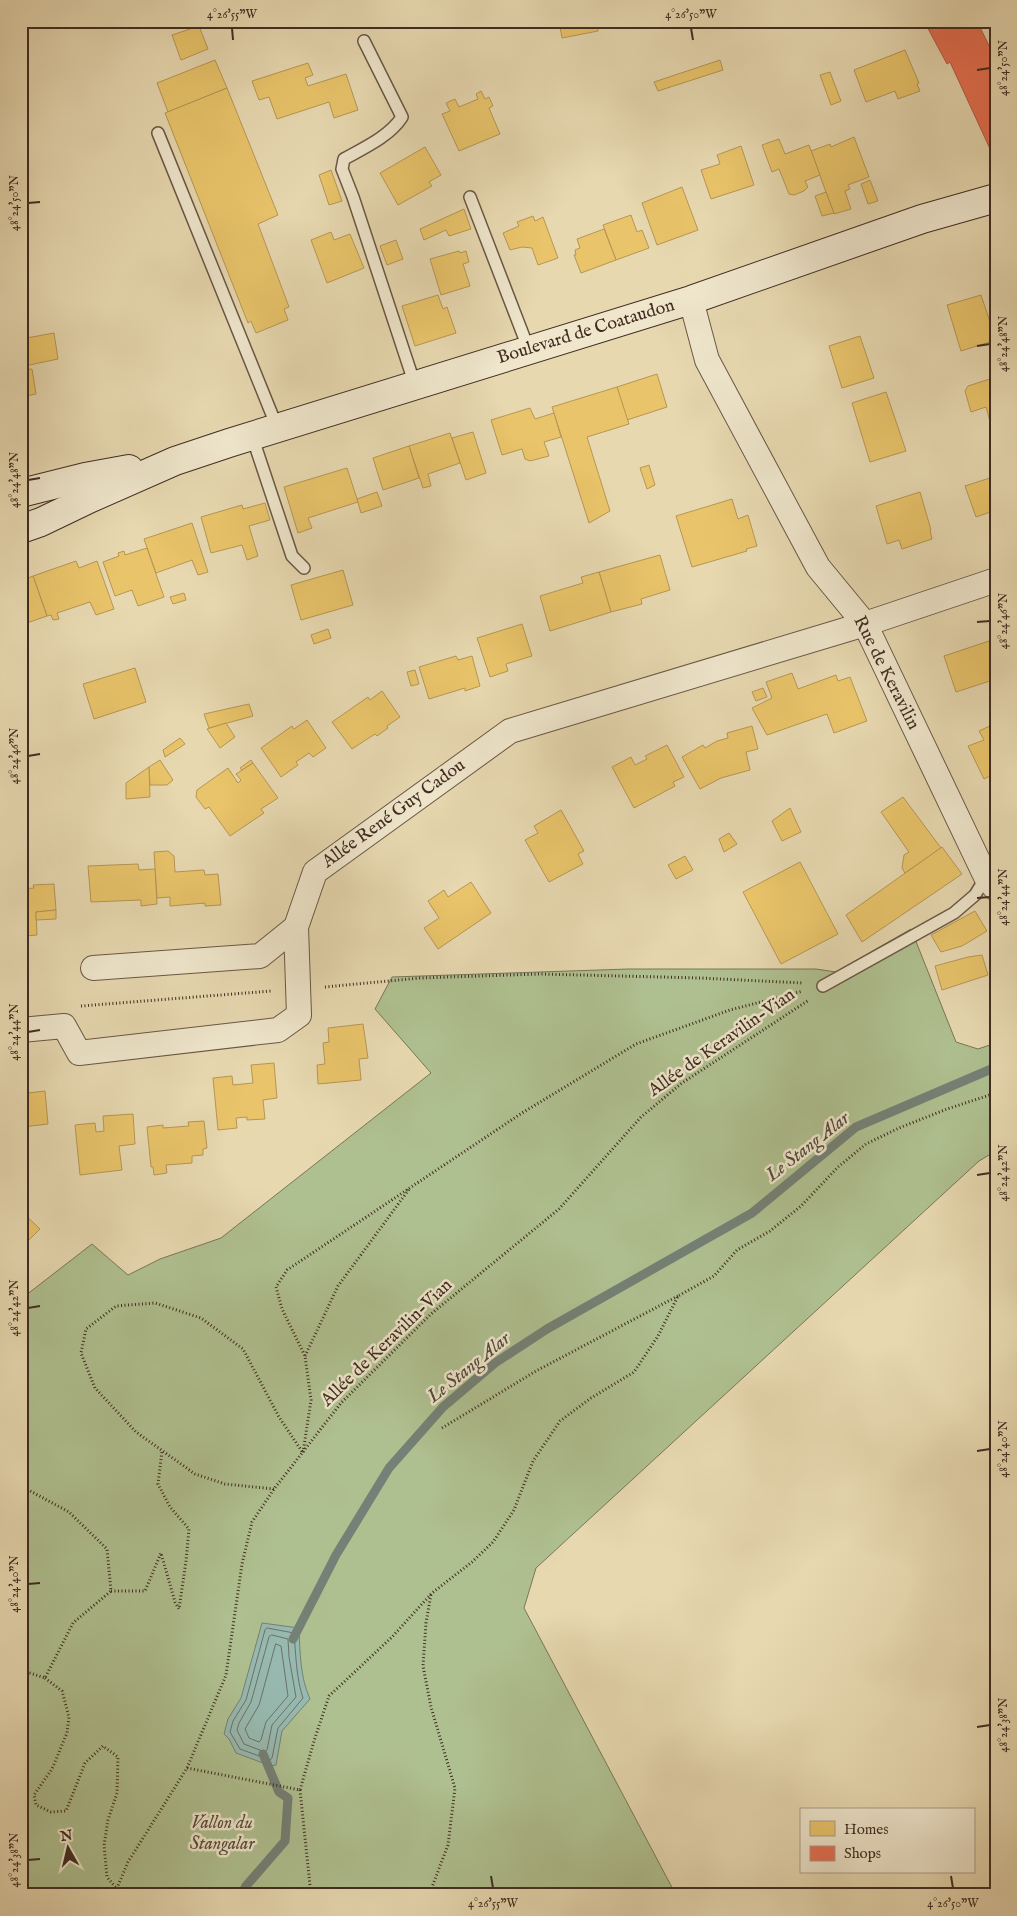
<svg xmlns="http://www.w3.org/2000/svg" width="1017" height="1916" font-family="'IM FELL English',serif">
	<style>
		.green { fill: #afc090; stroke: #787658 }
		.water { fill: #97b9af; stroke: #748176 }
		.homes { fill: #e9c46a; stroke: #b69654 }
		.shops { fill: #e76f51; stroke: #b55b43 }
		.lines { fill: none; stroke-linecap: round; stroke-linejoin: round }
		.shore { stroke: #6c7268; stroke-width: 1 }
		.stream { stroke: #748176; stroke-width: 9 }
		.lane-casing { stroke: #6a5745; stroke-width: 14 }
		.street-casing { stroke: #6a5745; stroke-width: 26 }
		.secondary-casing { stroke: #402c21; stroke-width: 30 }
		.path { stroke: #402c21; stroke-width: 3; stroke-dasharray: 1 2.5; stroke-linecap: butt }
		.lane { stroke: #efe6cc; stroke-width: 11 }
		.street { stroke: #efe6cc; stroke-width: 24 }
		.secondary { stroke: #efe6cc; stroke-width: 28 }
		.ticks { fill: none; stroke: #402c21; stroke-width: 2 }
		.labels { text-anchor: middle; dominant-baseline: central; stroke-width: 5; stroke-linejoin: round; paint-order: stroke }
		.street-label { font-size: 18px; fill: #402c21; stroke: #efe6cc }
		.park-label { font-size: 18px; font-style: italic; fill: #564a37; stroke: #efe6cc }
		.water-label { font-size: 19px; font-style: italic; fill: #51483d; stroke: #efe6cc }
		.neatline { fill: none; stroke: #402c21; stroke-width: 2 }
		.ticks-label { font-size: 12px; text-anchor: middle; fill: #402c21 }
	</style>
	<rect width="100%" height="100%" fill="#e7d8b0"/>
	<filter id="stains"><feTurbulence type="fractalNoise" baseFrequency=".004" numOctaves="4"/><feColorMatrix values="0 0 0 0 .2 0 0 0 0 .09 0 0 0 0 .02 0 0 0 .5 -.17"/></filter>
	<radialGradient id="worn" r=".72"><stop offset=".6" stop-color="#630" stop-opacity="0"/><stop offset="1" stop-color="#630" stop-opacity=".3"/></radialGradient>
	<!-- green -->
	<polygon class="green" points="911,929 956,1042 978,1049 996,1043 996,1151 979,1161 536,1568 524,1608 676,1895 21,1895 21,1299 92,1244 128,1275 160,1259 221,1238 431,1073 375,1009 392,977 629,969 816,969 836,972"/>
	<!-- water -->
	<path class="water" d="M262,1623L299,1628C300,1652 300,1677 310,1699L282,1731L276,1765L271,1766L236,1753L229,1739L224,1734L228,1719L241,1698Z"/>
	<!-- homes -->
	<g class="homes">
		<polygon points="261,21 283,21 264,28"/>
		<polygon points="559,21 597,21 598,31 562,38"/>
		<polygon points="199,26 208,49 181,60 172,35"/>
		<polygon points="905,50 919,83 917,84 920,91 898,99 895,91 866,102 854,70"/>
		<polygon points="215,60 227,88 168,112 157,83"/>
		<polygon points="720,60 723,70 658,91 654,82"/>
		<polygon points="308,63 313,75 305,78 308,86 346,74 358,110 334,118 329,102 277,119 269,97 259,100 252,81"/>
		<polygon points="830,72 841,101 831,105 820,75"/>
		<polygon points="227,88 278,215 258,224 289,307 284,309 288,320 256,333 251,321 248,323 165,113"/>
		<polygon points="481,91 485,99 489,97 493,106 489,108 500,134 459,151 442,114 450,111 446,103 455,99 459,107 478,99 476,94"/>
		<polygon points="854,137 869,177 848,185 850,189 845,191 851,209 834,214 811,151 830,144 831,147"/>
		<polygon points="779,139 785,154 809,145 820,175 805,181 808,187 804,191 794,195 789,194 779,169 772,172 762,145"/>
		<polygon points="741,146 754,185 711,199 701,170 720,164 717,155"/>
		<polygon points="425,147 441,175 429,182 432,186 398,205 380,173"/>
		<polygon points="331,170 342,201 329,205 319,175"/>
		<polygon points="870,180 878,201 868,204 861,184"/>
		<polygon points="682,187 698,230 657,245 642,203"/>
		<polygon points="826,192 834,213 822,216 815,196"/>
		<polygon points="464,209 471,229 449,236 446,230 424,240 420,229"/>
		<polygon points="631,215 637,232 642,230 649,248 616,260 603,225"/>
		<polygon points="533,216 535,221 543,217 558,258 538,265 532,248 522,247 510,250 503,233 519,226 517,222"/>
		<polygon points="604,229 616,260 581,273 574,255 576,255 575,250 580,248 577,239"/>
		<polygon points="331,232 334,240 350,234 364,268 327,283 311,240"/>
		<polygon points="396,240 403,259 387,265 380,246"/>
		<polygon points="459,251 460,253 466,251 469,262 463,264 470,286 441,295 430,259"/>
		<polygon points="438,295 443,309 447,307 456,333 415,346 402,306"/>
		<polygon points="981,295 996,340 961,351 947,305"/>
		<polygon points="54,333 58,359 25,366 21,339"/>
		<polygon points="860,336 874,378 842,388 829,346"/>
		<polygon points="32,369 36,394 21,397 21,370"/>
		<polygon points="657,374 667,407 627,420 617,387"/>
		<polygon points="996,377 996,423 991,425 986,407 971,412 965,391 968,386"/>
		<polygon points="617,387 629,424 587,437 610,511 589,523 552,407"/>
		<polygon points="886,392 906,451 870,462 852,403"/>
		<polygon points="530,408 535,419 554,413 561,437 544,442 549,456 530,461 525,459 522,449 502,455 491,420"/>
		<polygon points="473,432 486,473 466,480 452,438"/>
		<polygon points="450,433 460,463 428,474 431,486 423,488 409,446"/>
		<polygon points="409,446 419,478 383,490 373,458"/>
		<polygon points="649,465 655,485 647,489 640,468"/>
		<polygon points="347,468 358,502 308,518 312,528 298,533 284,487"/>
		<polygon points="996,476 996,510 976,517 965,486"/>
		<polygon points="377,492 382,506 361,513 357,499"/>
		<polygon points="920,492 931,530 930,530 932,539 902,549 899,540 887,544 876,506"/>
		<polygon points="732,499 738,519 748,515 757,546 746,549 747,551 692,567 676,516"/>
		<polygon points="265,503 270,520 249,526 258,556 247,560 242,545 211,553 201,517 242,505 243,509"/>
		<polygon points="192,523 208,572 198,575 192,560 156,573 144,539"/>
		<polygon points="147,548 164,597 138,606 132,590 115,596 103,562 119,556 118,553 124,551 125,555"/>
		<polygon points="660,555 670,590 641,599 642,604 611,612 599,572"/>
		<polygon points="76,561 79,568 97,561 114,609 96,615 90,602 57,613 59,619 53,620 51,615 47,616 33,576"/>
		<polygon points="343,570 353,605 301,620 291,585"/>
		<polygon points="599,572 611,612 550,631 540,596 583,583 581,577"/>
		<polygon points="33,576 47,616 21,625 21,581"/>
		<polygon points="184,593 186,600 173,604 170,597"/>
		<polygon points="522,624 532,656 506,664 508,671 490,677 477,638"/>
		<polygon points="328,629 331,638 314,644 311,635"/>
		<polygon points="989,641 996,661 996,679 956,692 944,656"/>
		<polygon points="456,656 458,660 472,656 480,686 465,691 465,688 429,699 419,667"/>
		<polygon points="135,668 146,702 94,719 83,684"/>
		<polygon points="415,670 419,684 411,686 407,672"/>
		<polygon points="792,673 798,689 836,675 838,681 850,677 867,721 834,733 827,714 767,735 752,708 772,698 766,682"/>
		<polygon points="763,688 767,697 756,701 752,692"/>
		<polygon points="382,691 400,717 387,726 388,728 377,736 375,734 352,749 332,722 368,697 370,700"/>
		<polygon points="249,704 253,716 209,728 204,714"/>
		<polygon points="307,720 326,748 313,757 309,753 296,762 298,765 281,777 261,748 292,726 294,729"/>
		<polygon points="226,723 235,737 220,748 207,729"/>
		<polygon points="996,723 996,773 984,779 968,746 984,740 979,731"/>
		<polygon points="752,726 758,749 746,752 750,770 721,778 700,789 682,757 703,745 705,748 717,741 728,738 727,733"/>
		<polygon points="180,738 185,744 165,757 163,750"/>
		<polygon points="667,745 684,777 673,782 675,786 634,808 612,767 631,757 635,765 647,759 645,756"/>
		<polygon points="160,760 173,780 167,785 150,785 149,767"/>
		<polygon points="251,760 253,763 242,770 240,768"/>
		<polygon points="253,763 278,798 261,809 264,813 230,836 209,807 205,809 196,797 197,790 228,768 238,783 241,780 236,774"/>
		<polygon points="149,767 150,797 126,799 126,783"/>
		<polygon points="903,797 941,848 905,873 902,868 904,855 909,852 881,812"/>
		<polygon points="790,808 801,832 782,841 772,821"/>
		<polygon points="561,810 584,851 578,854 583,864 549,882 525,840 538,833 534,826"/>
		<polygon points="729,833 737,844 724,852 719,839"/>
		<polygon points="942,847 962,874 862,942 846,915"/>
		<polygon points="168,851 174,856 175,872 204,870 205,875 218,874 221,905 205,906 205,903 170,906 170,897 157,898 154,852"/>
		<polygon points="685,856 693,870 676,879 668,865"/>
		<polygon points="800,862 838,934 781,964 743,892"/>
		<polygon points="138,864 139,870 155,869 157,904 141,906 141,900 91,902 88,866"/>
		<polygon points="471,882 491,913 438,949 424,928 439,918 428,901 444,890 448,897"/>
		<polygon points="54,884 56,910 36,912 37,935 26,936 23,889 34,888 33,885"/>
		<polygon points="21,889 23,889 26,936 21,937"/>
		<polygon points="56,910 56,919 36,920 36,912"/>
		<polygon points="975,911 987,931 962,946 941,952 931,935"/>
		<polygon points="982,955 988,975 942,990 935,966 968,957"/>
		<polygon points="363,1024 368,1058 359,1059 361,1080 318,1084 317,1065 325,1064 323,1043 329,1042 328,1028"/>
		<polygon points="274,1063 277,1098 263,1100 265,1119 247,1120 247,1117 236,1118 237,1128 218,1130 213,1078 232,1076 233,1085 253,1083 251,1065"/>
		<polygon points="26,1081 28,1093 45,1091 48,1124 23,1127 24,1135 21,1135 21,1082"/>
		<polygon points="133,1114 135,1144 119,1146 122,1170 80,1175 75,1125 95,1123 96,1132 104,1131 103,1116"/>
		<polygon points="204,1121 207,1148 203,1149 203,1155 192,1156 192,1163 166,1165 167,1173 154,1175 153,1167 151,1167 147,1127 163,1125 163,1128 189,1126 188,1122"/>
		<polygon points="21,1211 40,1229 21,1248"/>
	</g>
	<!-- shops -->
	<polygon class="shops" points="924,21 977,21 996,60 996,149 991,151 950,62 947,64"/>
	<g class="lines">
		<!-- shore -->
		<g class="shore">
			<path d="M267,1628L294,1633C296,1655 296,1677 303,1698L278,1728L272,1758L270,1760L240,1749L230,1732L233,1721L246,1700L265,1630Z"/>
			<polygon points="272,1635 288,1639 289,1657 296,1697 272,1725 267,1750 265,1752 244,1744 237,1730 239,1723 251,1702 269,1637"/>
			<polygon points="276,1644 281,1646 288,1696 266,1722 261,1740 259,1742 249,1738 245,1729 259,1705"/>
		</g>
		<!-- stream -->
		<g class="stream">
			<polyline points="293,1639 336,1555 389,1468 443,1407 495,1363 547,1329 752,1213 856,1127 996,1067"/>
			<polyline points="241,1895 246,1886 285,1841 288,1798 279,1792 263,1754"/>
		</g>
		<defs>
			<g id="lane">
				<path d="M364,41L402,117C390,136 364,148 344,159L342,169L353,197L415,385"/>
				<polyline points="158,133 277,427"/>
				<polyline points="470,197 529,350"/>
				<polyline points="252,436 292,556 304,568"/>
				<polyline points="823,986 954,913 975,895 986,877"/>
			</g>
			<g id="street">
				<polyline points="691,300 707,360 818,567 865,624 986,877 996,889"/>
				<polyline points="93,968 260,956 296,927"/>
				<polyline points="21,1030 64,1026 79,1053 278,1030 299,1015 296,927 315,872 510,731 865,624 996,580"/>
			</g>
			<g id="secondary">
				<polyline points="21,493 85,477 129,469"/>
				<polyline points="21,529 41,522 91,498 175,461 229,443 691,300 922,219 996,198"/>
			</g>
		</defs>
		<!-- lane casing -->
		<use href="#lane" class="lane-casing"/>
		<!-- street casing -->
		<use href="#street" class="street-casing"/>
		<!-- secondary casing -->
		<use href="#secondary" class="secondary-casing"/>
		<!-- path -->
		<g class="path">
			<polyline points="325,987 420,978 540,974 700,978 803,983"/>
			<polyline points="81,1006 271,991"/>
			<polyline points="305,1356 338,1286 410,1188"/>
			<polyline points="442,1428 536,1371 678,1296"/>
			<polyline points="21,1486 69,1512 107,1549 111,1591 73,1623 45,1678 21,1670"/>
			<polyline points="274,1489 225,1484 195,1474 136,1432 95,1388 81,1353 86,1329 116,1306 155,1303 201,1318 243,1349 279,1417 303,1453 311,1400 305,1356 282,1309 276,1287 287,1270 522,1113 636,1044 730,1010 803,991"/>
			<polyline points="111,1591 145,1591 161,1553 175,1602 179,1609 186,1561 189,1529 170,1507 158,1484 162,1451"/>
			<polyline points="45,1678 62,1691 69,1717 67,1733 52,1769 34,1795 36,1805 51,1812 66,1811 85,1763 103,1746 118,1757 117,1793 108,1820 104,1845 107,1877 116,1888"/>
			<polyline points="187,1768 300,1790 314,1741 329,1696 392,1637 432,1593 472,1562 493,1542 514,1510 533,1461 560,1421 591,1398 634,1372 658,1336 678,1296 714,1276 737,1250 770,1231 801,1206 838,1167 866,1144 899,1128 947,1109 996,1093"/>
			<polyline points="300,1790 311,1895"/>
			<polyline points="114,1895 128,1862 187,1768 226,1675 242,1564 252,1522 274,1489 341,1403 431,1314 559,1209 641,1117 682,1083 809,1000"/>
			<polyline points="429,1895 448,1845 455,1788 431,1707 423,1666 426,1623 431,1594"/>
		</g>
		<!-- lane -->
		<use href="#lane" class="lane"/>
		<!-- street -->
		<use href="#street" class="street"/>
		<!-- secondary -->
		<use href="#secondary" class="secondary"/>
	</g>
	<!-- ticks -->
	<path class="ticks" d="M232,28L233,40M691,28L693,40M977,70L990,68M28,203L40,202M977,346L990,344M28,480L40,478M977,622L990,621M28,756L40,754M977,898L990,897M28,1032L40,1030M977,1175L990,1173M28,1308L40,1306M977,1451L990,1449M28,1584L40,1583M977,1727L990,1725M28,1860L40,1859M491,1876L493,1888M951,1876L953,1888"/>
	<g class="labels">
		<!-- street labels -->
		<g class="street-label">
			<text transform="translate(586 332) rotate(-17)">Boulevard de Coataudon</text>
			<text transform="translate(886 673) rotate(63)">Rue de Keravilin</text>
			<text transform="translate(394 814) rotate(-36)">Allée René Guy Cadou</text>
			<text transform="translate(722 1043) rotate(-35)">Allée de Keravilin-Vian</text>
			<text transform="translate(387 1343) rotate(-44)">Allée de Keravilin-Vian</text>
		</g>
		<!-- park labels -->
		<g class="park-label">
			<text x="222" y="1823">Vallon du<tspan x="222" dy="21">Stangalar</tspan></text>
		</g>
		<!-- water labels -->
		<g class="water-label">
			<text transform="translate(808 1147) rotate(-38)">Le Stang Alar</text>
			<text transform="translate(469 1368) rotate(-39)">Le Stang Alar</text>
		</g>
	</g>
	<!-- margin -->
	<rect width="1017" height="1916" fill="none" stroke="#e7d8b0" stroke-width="55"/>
	<!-- legend -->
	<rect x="800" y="1808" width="175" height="65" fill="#efe6cc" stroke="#a99c88"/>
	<rect x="810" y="1821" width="25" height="15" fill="#e9c46a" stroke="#a99c88"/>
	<text x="844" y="1834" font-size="15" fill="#402c21">Homes</text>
	<rect x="810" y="1846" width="25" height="15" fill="#e76f51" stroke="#a99c88"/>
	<text x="844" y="1858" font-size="15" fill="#402c21">Shops</text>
	<!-- north arrow -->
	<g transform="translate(68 1848) rotate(352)" stroke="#efe6cc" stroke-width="4" paint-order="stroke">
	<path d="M0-4L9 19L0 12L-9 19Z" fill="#402c21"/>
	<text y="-8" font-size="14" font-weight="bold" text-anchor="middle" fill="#402c21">N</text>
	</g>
	<rect x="28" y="28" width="962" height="1860" class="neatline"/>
	<g class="ticks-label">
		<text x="232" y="18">4°26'55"W</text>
		<text x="691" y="18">4°26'50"W</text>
		<text transform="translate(1003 68) rotate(-90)" y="4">48°24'50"N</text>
		<text transform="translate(14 203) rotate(-90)" y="4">48°24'50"N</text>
		<text transform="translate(1003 344) rotate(-90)" y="4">48°24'48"N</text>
		<text transform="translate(14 480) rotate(-90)" y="4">48°24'48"N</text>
		<text transform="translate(1003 621) rotate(-90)" y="4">48°24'46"N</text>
		<text transform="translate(14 756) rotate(-90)" y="4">48°24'46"N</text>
		<text transform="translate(1003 897) rotate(-90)" y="4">48°24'44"N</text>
		<text transform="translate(14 1032) rotate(-90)" y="4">48°24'44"N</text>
		<text transform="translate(1003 1173) rotate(-90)" y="4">48°24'42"N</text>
		<text transform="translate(14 1308) rotate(-90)" y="4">48°24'42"N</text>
		<text transform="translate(1003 1449) rotate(-90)" y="4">48°24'40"N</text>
		<text transform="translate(14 1584) rotate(-90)" y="4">48°24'40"N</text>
		<text transform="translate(1003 1725) rotate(-90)" y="4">48°24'38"N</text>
		<text transform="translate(14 1860) rotate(-90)" y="4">48°24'38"N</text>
		<text x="493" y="1907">4°26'55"W</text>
		<text x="953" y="1907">4°26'50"W</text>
	</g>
	<rect width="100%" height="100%" filter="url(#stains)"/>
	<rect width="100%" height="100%" fill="url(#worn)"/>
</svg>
